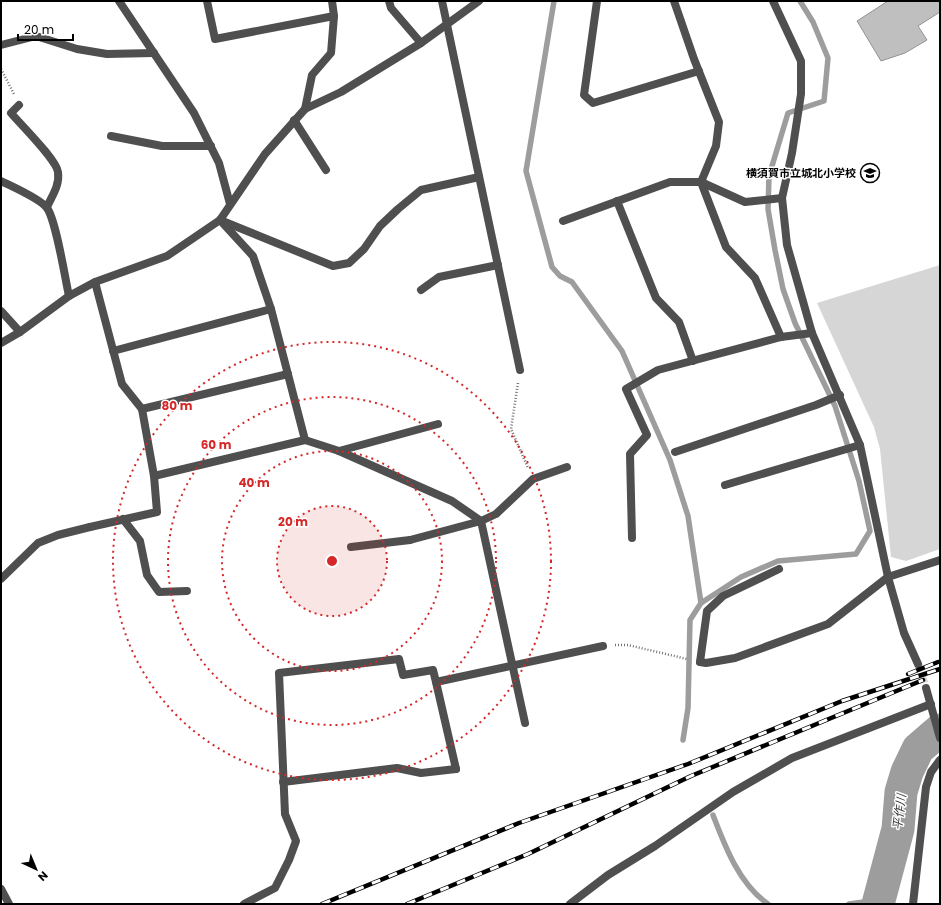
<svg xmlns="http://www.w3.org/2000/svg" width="941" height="905" font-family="Poppins,'Noto Sans JP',sans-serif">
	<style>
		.green { fill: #d6d6d6 }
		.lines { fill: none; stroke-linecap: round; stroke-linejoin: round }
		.stream { stroke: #9d9d9d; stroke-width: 5.5 }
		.river { stroke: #9d9d9d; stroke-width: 33 }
		.building { fill: #bfbfbf; stroke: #939393 }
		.tertiary-tunnel { stroke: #d9d9d9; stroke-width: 8; stroke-dasharray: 8 4; stroke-linecap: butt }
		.path { stroke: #717171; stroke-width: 2.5; stroke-dasharray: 1 2; stroke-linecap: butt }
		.service { stroke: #4f4f4f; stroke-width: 8 }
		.minor { stroke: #4f4f4f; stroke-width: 8 }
		.tertiary { stroke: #4f4f4f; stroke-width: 8 }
		.rail-casing { stroke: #000; stroke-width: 4.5 }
		.rail { stroke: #fff; stroke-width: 3; stroke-dasharray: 9; stroke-linecap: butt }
		.ring { fill: none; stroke: #d62828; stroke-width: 2; stroke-dasharray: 2 4 }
		.labels { text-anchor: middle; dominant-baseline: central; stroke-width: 3; stroke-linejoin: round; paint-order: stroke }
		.poi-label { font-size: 11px; font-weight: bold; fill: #000; stroke: #fff; text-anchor: end }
		.water-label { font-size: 12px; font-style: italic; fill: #3e3e3e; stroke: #fff }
		.centre { fill: #d62828; stroke: #fff; stroke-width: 2 }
		.ring-label { font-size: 12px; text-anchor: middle; font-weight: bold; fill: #d62828; stroke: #fff; stroke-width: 3; stroke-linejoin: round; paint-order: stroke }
	</style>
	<rect width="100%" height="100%" fill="#fff"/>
	<!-- green -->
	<polygon class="green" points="940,265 940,549 906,561 891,557 880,449 874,427 817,303"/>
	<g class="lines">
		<!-- stream -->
		<g class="stream">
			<polyline points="554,1 526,171 552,267 560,276 572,282 622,351 670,460 688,516 701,603"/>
			<polyline points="683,740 688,708 690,620 701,603 741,577 778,561 856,554 870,531 859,481 835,406 795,323 783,289 775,250 768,209 769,176 788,113 824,101 828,58 813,22 800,1"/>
			<path d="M713,815C725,846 739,884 768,904"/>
			<polyline points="849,904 864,902 877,904"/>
		</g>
		<!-- river -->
		<polyline class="river" points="878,904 898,829 901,792 907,772 918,749 940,730"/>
	</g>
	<!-- building -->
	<polygon class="building" points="888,1 940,1 940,12 918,26 927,40 905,53 881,61 857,21"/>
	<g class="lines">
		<!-- tertiary-tunnel -->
		<polyline class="tertiary-tunnel" points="918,664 926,688"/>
		<!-- path -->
		<g class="path">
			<polyline points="1,69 14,94"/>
			<polyline points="518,383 511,429 528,468"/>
			<polyline points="615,645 628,645 687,659"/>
		</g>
		<!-- service -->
		<g class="service">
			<polyline points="207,1 215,39 334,16"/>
			<polyline points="1,45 36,36 77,49 107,54 154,53"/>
			<path d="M19,105L11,113C21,125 56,159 58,172C60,185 52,196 47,207"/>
			<polyline points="294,120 326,170"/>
			<polyline points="111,136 162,146 211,146"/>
			<polyline points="220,220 333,266 349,263 364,249 380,226 398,209 421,190 479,177"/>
			<polyline points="95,282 122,384 142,409"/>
			<polyline points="421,290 439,277 498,265"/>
			<polyline points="113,351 271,309"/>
			<polyline points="339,451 438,424"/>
			<polyline points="154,476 305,440"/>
			<polyline points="725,485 860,445"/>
			<polyline points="123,519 140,541 147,575 159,592 187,591"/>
			<polyline points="481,521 496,514 533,479 567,467"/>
			<polyline points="90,527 157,512 154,476 142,409 288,374"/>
			<polyline points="351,547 410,540"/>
			<polyline points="700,662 707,611 723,596 779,569"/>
			<polyline points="456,769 436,682 603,646"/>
			<polyline points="244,904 275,888 289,860 296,841 285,814 279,673 399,659 403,675 433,670 436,682"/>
		</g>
		<!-- minor -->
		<g class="minor">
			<polyline points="119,1 194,113 219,163 230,204"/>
			<polyline points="389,1 391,8 421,43"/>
			<polyline points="442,1 520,370"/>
			<polyline points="597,1 584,95 593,103 699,71"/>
			<polyline points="674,1 694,59 719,122 716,146 701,182 726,247 755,278 781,337"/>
			<polyline points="305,109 312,75 331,53 334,16 332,1"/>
			<path d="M1,181C11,186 41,199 47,208C56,220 65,278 69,296"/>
			<polyline points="617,201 656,298 679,322 693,361"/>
			<polyline points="220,220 253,256 271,309 305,440 339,451 452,501 481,521 525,723"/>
			<polyline points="563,221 670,182 701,182 745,202 782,198"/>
			<polyline points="1,311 20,332"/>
			<polyline points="1,343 20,332 69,296 95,282 167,256 220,220 265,154 305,109 341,92 421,43 479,1"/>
			<polyline points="675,452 816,405 840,395"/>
			<polyline points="632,538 630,454 647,435 626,389 658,370 781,337 812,333"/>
			<polyline points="410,540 481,521"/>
			<polyline points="1,579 38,543 58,535 90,527"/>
			<polyline points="700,662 706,663 735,658 828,624 888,577"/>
			<polyline points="283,782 397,768 421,773 456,769"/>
			<polyline points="1,889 9,904"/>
			<polyline points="570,904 608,875 655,846 733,792 792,758 931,704"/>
		</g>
		<!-- tertiary -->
		<g class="tertiary">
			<polyline points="773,1 801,61 801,94 792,153 782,198 787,245 812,333 860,445 888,577 904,633 918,664"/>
			<polyline points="888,577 940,560"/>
			<polyline points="926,688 940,738"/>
			<polyline points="913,904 926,787 931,772 940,760"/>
		</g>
		<defs>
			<g id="rail">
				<polyline points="908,674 938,662"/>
				<polyline points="322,904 519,823 688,764 842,701 940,669"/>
				<polyline points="407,904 528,854 691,776 923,680"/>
			</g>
		</defs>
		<!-- rail casing -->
		<use href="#rail" class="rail-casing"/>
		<!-- rail -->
		<use href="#rail" class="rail"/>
	</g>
	<!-- distance rings -->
	<circle cx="332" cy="561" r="55" fill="#d62828" fill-opacity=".12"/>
	<g class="ring">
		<circle cx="332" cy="561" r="55"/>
		<circle cx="332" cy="561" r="110"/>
		<circle cx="332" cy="561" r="164"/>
		<circle cx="332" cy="561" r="219"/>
	</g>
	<!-- icons -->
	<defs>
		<symbol id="school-ring" viewBox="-11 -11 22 22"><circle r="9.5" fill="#fff" stroke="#000" stroke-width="1.5"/><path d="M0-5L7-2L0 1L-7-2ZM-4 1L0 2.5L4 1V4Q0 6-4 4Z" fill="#000"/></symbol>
	</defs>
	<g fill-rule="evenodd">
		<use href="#school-ring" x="859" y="162" width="22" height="22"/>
	</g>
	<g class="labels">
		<!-- poi labels -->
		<g class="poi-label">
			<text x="856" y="173">横須賀市立城北小学校</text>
		</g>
		<!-- water labels -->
		<g class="water-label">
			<text transform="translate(899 812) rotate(-83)">平作川</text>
		</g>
	</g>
	<circle cx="332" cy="561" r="6" class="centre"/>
	<g class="ring-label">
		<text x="177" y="410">80 m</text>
		<text x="216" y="449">60 m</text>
		<text x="254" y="487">40 m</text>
		<text x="293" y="526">20 m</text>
	</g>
	<!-- border -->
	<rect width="941" height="905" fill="none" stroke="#000000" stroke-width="4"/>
	<!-- north arrow -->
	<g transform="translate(36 869) rotate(136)" stroke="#ffffff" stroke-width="3" paint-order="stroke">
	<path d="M0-3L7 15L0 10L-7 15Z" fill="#000000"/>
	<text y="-6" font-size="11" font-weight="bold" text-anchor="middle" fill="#000000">N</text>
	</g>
	<!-- scale -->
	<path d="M18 34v6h55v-6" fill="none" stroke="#000000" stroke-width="2"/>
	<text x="24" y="34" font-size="12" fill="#000000" stroke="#ffffff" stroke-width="3" paint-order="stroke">20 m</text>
</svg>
